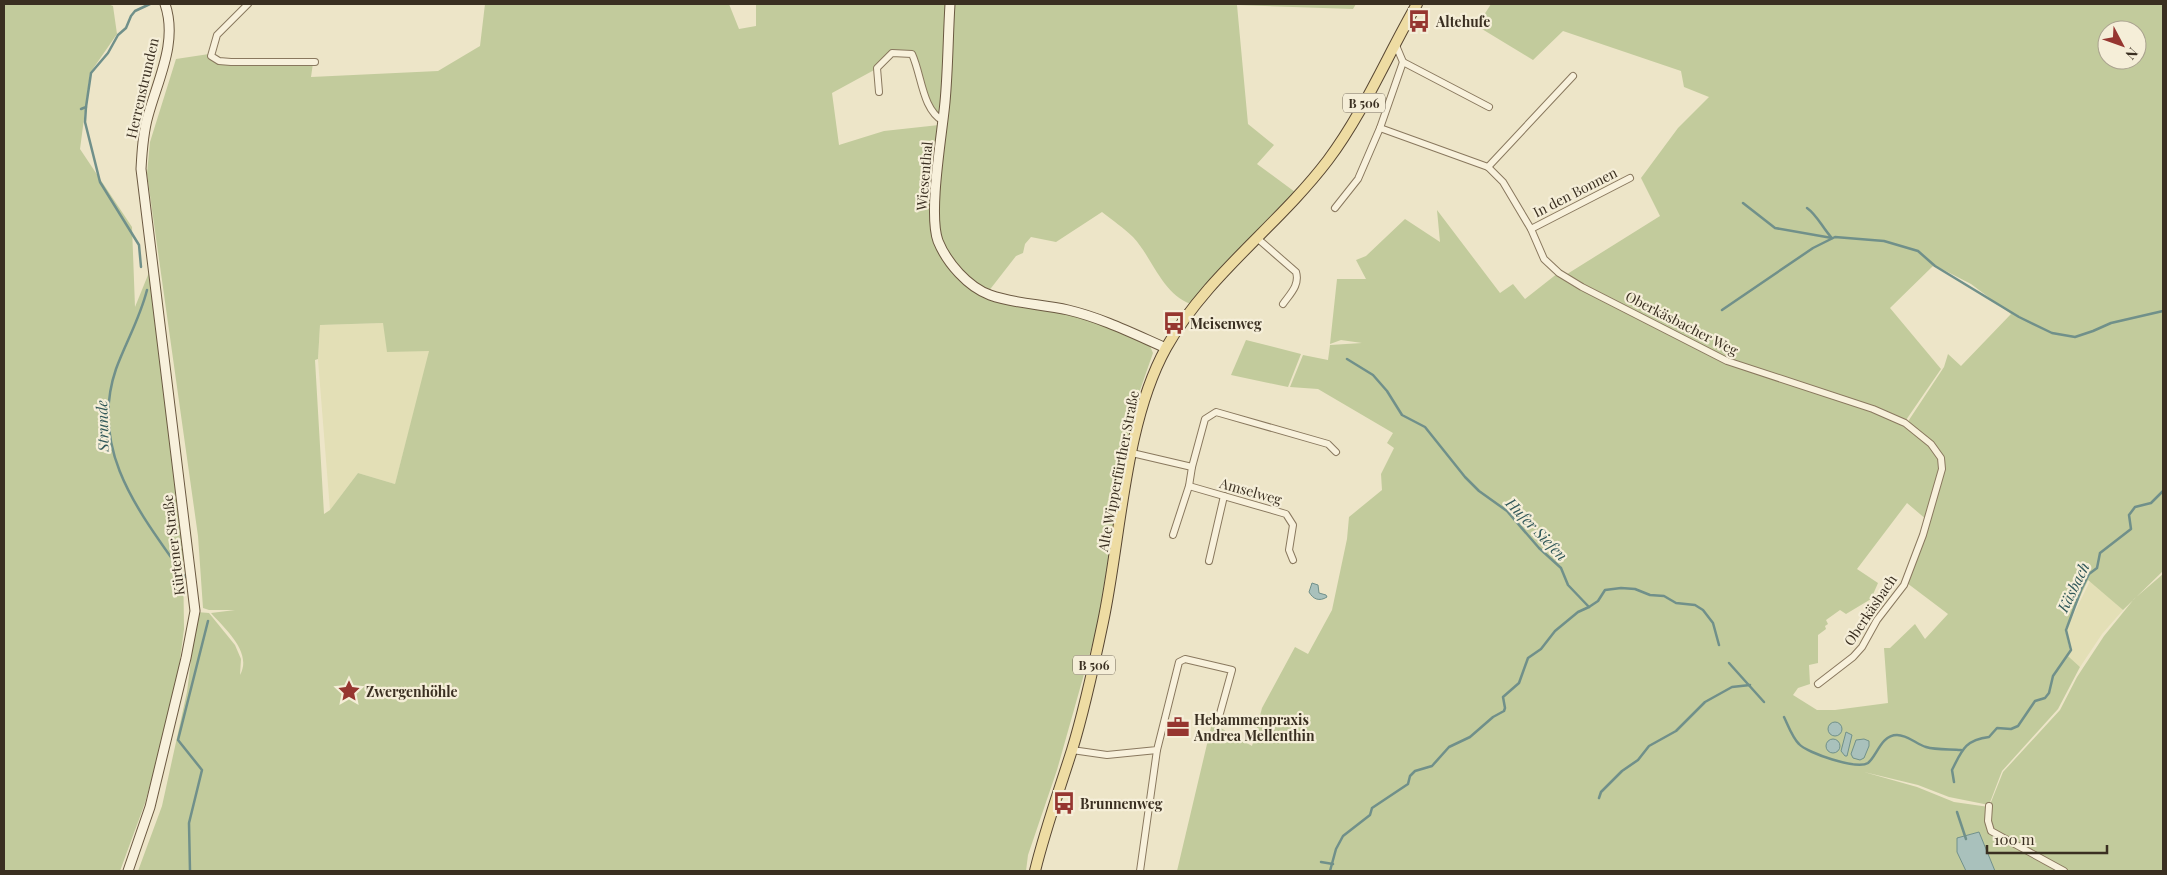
<svg xmlns="http://www.w3.org/2000/svg" width="2167" height="875" font-family="'Playfair Display',serif">
	<style>
		.farmland { fill: #e3dfb6 }
		.green { fill: #c2cb9c; fill-rule: evenodd }
		.water { fill: #a9c1bc; stroke: #70908a }
		.lines { fill: none; stroke-linecap: round; stroke-linejoin: round }
		.stream { stroke: #70908a; stroke-width: 2.5 }
		.street-casing { stroke: #89785e; stroke-width: 8 }
		.secondary-casing { stroke: #6b5941; stroke-width: 11 }
		.primary-casing { stroke: #574632; stroke-width: 12 }
		.street { stroke: #f8f1dc; stroke-width: 6 }
		.secondary { stroke: #f8f1dc; stroke-width: 9 }
		.primary { stroke: #eedca3; stroke-width: 10 }
		.labels { text-anchor: middle; dominant-baseline: central; stroke-width: 4.5; stroke-linejoin: round; paint-order: stroke }
		.shield { fill: #f5eed8; stroke: #726858; stroke-width: 1 }
		.shield-label { font-size: 12px; font-weight: bold; fill: #3a2f21 }
		.poi-label { font-size: 14px; font-weight: bold; fill: #3a2f21; stroke: #f5eed8; text-anchor: start }
		.street-label { font-size: 14px; fill: #3a2f21; stroke: #f5eed8 }
		.water-label { font-size: 15px; font-style: italic; fill: #315859; stroke: #f5eed8 }
	</style>
	<rect width="100%" height="100%" fill="#ede5c8"/>
	<!-- farmland -->
	<g class="farmland">
		<polygon points="383,323 430,351 395,484 358,473 330,510 318,360 320,325"/>
		<polygon points="2090,581 2123,610 2102,634 2080,667 2068,656 2072,650 2066,630"/>
	</g>
	<!-- green -->
	<g class="green">
		<polygon points="4,4 108,4 113,6 117,34 90,73 80,149 132,227 135,307 150,270 183,552 184,629 176,690 145,803 120,871 4,871"/>
		<path d="M485,4H729L739,29L756,26V4H1356L1353,9L1237,5L1248,124L1274,145L1257,164L1295,192L1191,304C1162,294 1152,257 1133,237C1124,228 1112,220 1102,212L1056,242L1031,237L1025,244L1023,253L1016,256L988,292C969,280 951,262 942,241C931,215 942,150 943,121L935,115L913,53L891,52L876,69L832,93L839,145L884,131L939,125L931,221L949,267L970,289L987,299L1014,306L1066,313L1100,322L1150,346L1153,353L1132,413L1097,628L1057,770L1028,855L1026,871H138L162,806L187,692L197,612L209,613L235,645L241,659L240,675C253,652 224,628 211,613L235,610H209L203,608L198,536L147,174L150,142L176,59L209,54L218,63H313L311,77L438,71L480,46ZM383,323L387,352L429,351L395,484L358,473L330,510L324,514L315,360L318,359L320,325Z"/>
		<path d="M1491,4H2163V571L2123,610L2088,580L2065,629L2070,651L2055,672L2068,656L2080,667L2058,709L2002,771L1989,805L1949,797L1918,785L1864,772L1917,787L1954,802L1989,807L2003,772L2060,710L2077,677L2104,636L2134,599L2163,574V871H1995L1979,832L1957,838V852L1966,871H1177L1212,723L1252,746L1262,708L1295,647L1308,654L1332,610L1347,539L1349,517L1382,490L1381,474L1394,448L1387,443L1393,433L1318,389L1290,387L1303,355L1328,360L1330,345L1362,343L1341,340L1330,344L1337,279H1366L1356,260L1366,256L1405,219L1440,242L1437,210L1500,293L1513,284L1525,299L1558,273L1581,288L1728,362L1564,276L1660,216L1641,178L1678,128L1709,97L1684,87L1681,71L1563,31L1533,60L1477,26ZM2107,30H2137V60H2107ZM1934,265L1971,284L2011,314L1961,366L1948,354L1944,367L1907,423L1943,457L1945,469L1907,583L1948,614L1925,639L1915,624L1890,648H1884L1888,703L1835,710H1817L1793,695L1798,688L1810,684L1809,665L1818,663V635L1826,629L1825,626L1828,624L1826,620L1840,610L1846,614L1871,599L1878,583L1857,569L1907,503L1927,520C1931,507 1943,477 1940,465C1931,414 1785,389 1743,367L1874,409L1904,423L1941,369L1890,308Z"/>
		<polygon points="1246,340 1301,354 1288,387 1231,375"/>
	</g>
	<!-- water -->
	<g class="water">
		<path d="M1312,583L1318,585L1319,593L1326,595L1327,597C1319,602 1313,599 1309,592Z"/>
		<circle cx="1835" cy="729" r="7"/>
		<polygon points="1846,732 1852,735 1847,756 1845,756 1841,751"/>
		<polygon points="1864,739 1869,741 1869,746 1864,758 1860,760 1853,758 1851,754 1856,740"/>
		<circle cx="1833" cy="746" r="7"/>
		<polygon points="1979,832 1995,871 1966,871 1957,852 1957,838"/>
	</g>
	<g class="lines">
		<!-- stream -->
		<g class="stream">
			<polyline points="86,107 85,122 100,182 139,245 141,267"/>
			<polyline points="81,109 86,107 91,73 108,53 118,35 126,28 131,16 135,11 150,4"/>
			<polyline points="1743,203 1775,228 1832,238"/>
			<path d="M1807,208C1817,215 1822,227 1831,237"/>
			<path d="M147,290C140,318 126,342 116,369C88,451 141,514 185,577"/>
			<polyline points="1722,310 1813,248 1835,237 1884,241 1918,251 1935,266 2019,317 2052,333 2075,337 2093,331 2111,323 2163,311"/>
			<polyline points="1347,359 1373,375 1387,391 1402,415 1425,427 1465,477 1479,491 1507,511 1539,548 1561,568 1568,585 1589,607 1598,601 1605,590 1621,588 1635,589 1650,595 1664,596 1676,603 1695,605 1703,610 1713,623 1719,645"/>
			<polyline points="1729,663 1764,702"/>
			<path d="M1784,717C1788,725 1792,737 1799,744C1807,753 1857,770 1868,763C1877,756 1881,735 1897,735C1908,735 1916,744 1926,747C1936,750 1950,749 1961,750"/>
			<path d="M1954,782L1952,770C1962,750 1965,740 1989,737L1997,728L2011,729L2018,726L2035,701L2045,698L2049,693L2053,676L2071,650L2066,630L2081,590L2089,574L2097,568L2100,553L2131,529L2129,515L2135,507L2151,503L2163,491"/>
			<polyline points="1599,798 1601,792 1622,771 1638,760 1649,746 1676,731 1705,702 1732,687 1750,685"/>
			<polyline points="1957,812 1966,839"/>
			<polyline points="1321,862 1333,864"/>
			<polyline points="190,871 189,823 202,770 178,740 208,621"/>
			<polyline points="1330,871 1336,849 1343,836 1370,815 1372,808 1408,784 1410,776 1415,771 1432,766 1449,747 1470,737 1493,717 1504,711 1505,708 1503,697 1519,683 1528,658 1541,649 1555,631 1578,612 1589,607"/>
		</g>
		<defs>
			<g id="street">
				<polyline points="248,4 217,35 211,56 219,61 231,62 315,62"/>
				<polyline points="1403,62 1489,107"/>
				<path d="M879,92L877,68L892,53L912,54C922,76 922,109 943,121"/>
				<polyline points="1380,128 1488,167 1503,182 1531,229 1544,259 1559,273 1582,287 1727,361 1873,409 1905,423 1931,444 1941,458 1942,469 1923,535 1904,585 1877,620 1862,647 1853,657 1818,684"/>
				<polyline points="1488,167 1573,76"/>
				<polyline points="1335,208 1358,179 1380,128 1403,62 1395,43"/>
				<polyline points="1531,229 1630,178"/>
				<path d="M1257,238L1296,272C1300,285 1290,294 1283,304"/>
				<polyline points="1132,453 1192,467 1205,419 1216,412 1328,444 1336,452"/>
				<polyline points="1189,486 1286,514 1293,525 1289,550 1293,560"/>
				<polyline points="1173,535 1189,486 1192,467"/>
				<polyline points="1209,561 1224,496"/>
				<polyline points="1072,750 1107,755 1157,750 1179,662 1185,659 1232,670 1219,717"/>
				<polyline points="1989,806 1988,821 1991,831 2064,871"/>
				<polyline points="1140,871 1157,750"/>
			</g>
			<g id="secondary">
				<path d="M950,4C948,36 948,70 945,102C942,135 928,213 938,241C947,263 968,287 990,295C1015,304 1042,304 1068,310C1102,318 1134,334 1166,348"/>
				<path d="M128,871L150,807L186,658L195,611L141,169C142,151 143,133 148,116C158,79 178,42 165,4"/>
			</g>
			<path id="primary" d="M1035,871C1045,830 1059,791 1072,750C1085,708 1094,665 1103,622C1121,537 1124,424 1166,348C1207,275 1278,226 1328,160C1364,112 1387,56 1417,4"/>
		</defs>
		<!-- street casing -->
		<use href="#street" class="street-casing"/>
		<!-- secondary casing -->
		<use href="#secondary" class="secondary-casing"/>
		<!-- primary casing -->
		<use href="#primary" class="primary-casing"/>
		<!-- street -->
		<use href="#street" class="street"/>
		<!-- secondary -->
		<use href="#secondary" class="secondary"/>
		<!-- primary -->
		<use href="#primary" class="primary"/>
	</g>
	<!-- icons -->
	<defs>
		<symbol id="bus-bare" viewBox="-9 -9 18 18"><path d="M-5-6H5V4H4V6H2V4H-2V6H-4V4H-5ZM-3.5-4V0h7V-4ZM-3.5 1.2v1.5H-2V1.2ZM2 1.2v1.5H3.5V1.2Z" fill="#963630" stroke="#f5eed8" stroke-width="2.5" paint-order="stroke"/></symbol>
		<symbol id="sight-bare" viewBox="-9 -9 18 18"><path d="M0-6L1.8-2.2L6-1.7L2.9 1.2L3.7 5.4L0 3.3L-3.7 5.4L-2.9 1.2L-6-1.7L-1.8-2.2Z" fill="#963630" stroke="#f5eed8" stroke-width="2.5" paint-order="stroke"/></symbol>
		<symbol id="office-bare" viewBox="-9 -9 18 18"><path d="M-6-3h4V-5.5h4V-3h4V5H-6ZM-1-4.5V-3h2v-1.5ZM-6 0V1H6V0Z" fill="#963630" stroke="#f5eed8" stroke-width="2.5" paint-order="stroke"/></symbol>
	</defs>
	<g fill-rule="evenodd">
		<use href="#bus-bare" x="1403" y="5" width="32" height="32"/>
		<use href="#bus-bare" x="1158" y="307" width="32" height="32"/>
		<use href="#sight-bare" x="333" y="675" width="32" height="32"/>
		<use href="#office-bare" x="1162" y="711" width="32" height="32"/>
		<use href="#bus-bare" x="1048" y="787" width="32" height="32"/>
	</g>
	<g class="labels">
		<!-- shield labels -->
		<g class="shield">
			<rect x="1343" y="93.5" width="42" height="19" rx="4"/>
			<rect x="1073" y="655.5" width="42" height="19" rx="4"/>
		</g>
		<g class="shield-label">
			<text x="1364" y="103">B 506</text>
			<text x="1094" y="665">B 506</text>
		</g>
		<!-- poi labels -->
		<g class="poi-label">
			<text x="1436" y="21">Altehufe</text>
			<text x="1190" y="323">Meisenweg</text>
			<text x="366" y="691">Zwergenhöhle</text>
			<text x="1194" y="719">Hebammenpraxis<tspan x="1194" dy="16">Andrea Mellenthin</tspan></text>
			<text x="1080" y="803">Brunnenweg</text>
		</g>
		<!-- street labels -->
		<g class="street-label">
			<text transform="translate(142 88) rotate(-77)">Herrenstrunden</text>
			<text transform="translate(924 176) rotate(-85)">Wiesenthal</text>
			<text transform="translate(1575 192) rotate(-27)">In den Bonnen</text>
			<text transform="translate(1682 323) rotate(27)">Oberkäsbacher Weg</text>
			<text transform="translate(1118 471) rotate(-79)">Alte Wipperfürther Straße</text>
			<text transform="translate(1251 491) rotate(16)">Amselweg</text>
			<text transform="translate(173 545) rotate(-97)">Kürtener Straße</text>
			<text transform="translate(1870 610) rotate(-56)">Oberkäsbach</text>
		</g>
		<!-- water labels -->
		<g class="water-label">
			<text transform="translate(102 426) rotate(-92)">Strunde</text>
			<text transform="translate(1537 529) rotate(46)">Hufer Siefen</text>
			<text transform="translate(2073 587) rotate(-64)">Käsbach</text>
		</g>
	</g>
	<!-- border -->
	<rect width="2167" height="875" fill="none" stroke="#3a2f21" stroke-width="10"/>
	<!-- north arrow -->
	<g transform="translate(2122 45) rotate(131)"><circle r="24" fill="#f5eed8" stroke="#aaa28f"/>
	<path d="M0-4L9 19L0 12L-9 19Z" fill="#963630"/>
	<text y="-8" font-size="14" font-weight="bold" text-anchor="middle" fill="#3a2f21">N</text>
	</g>
	<!-- scale -->
	<path d="M1987 845v8h120v-8" fill="none" stroke="#3a2f21" stroke-width="2.5"/>
	<text x="1994" y="845" font-size="15" fill="#3a2f21" stroke="#f5eed8" stroke-width="4" paint-order="stroke">100 m</text>
</svg>
